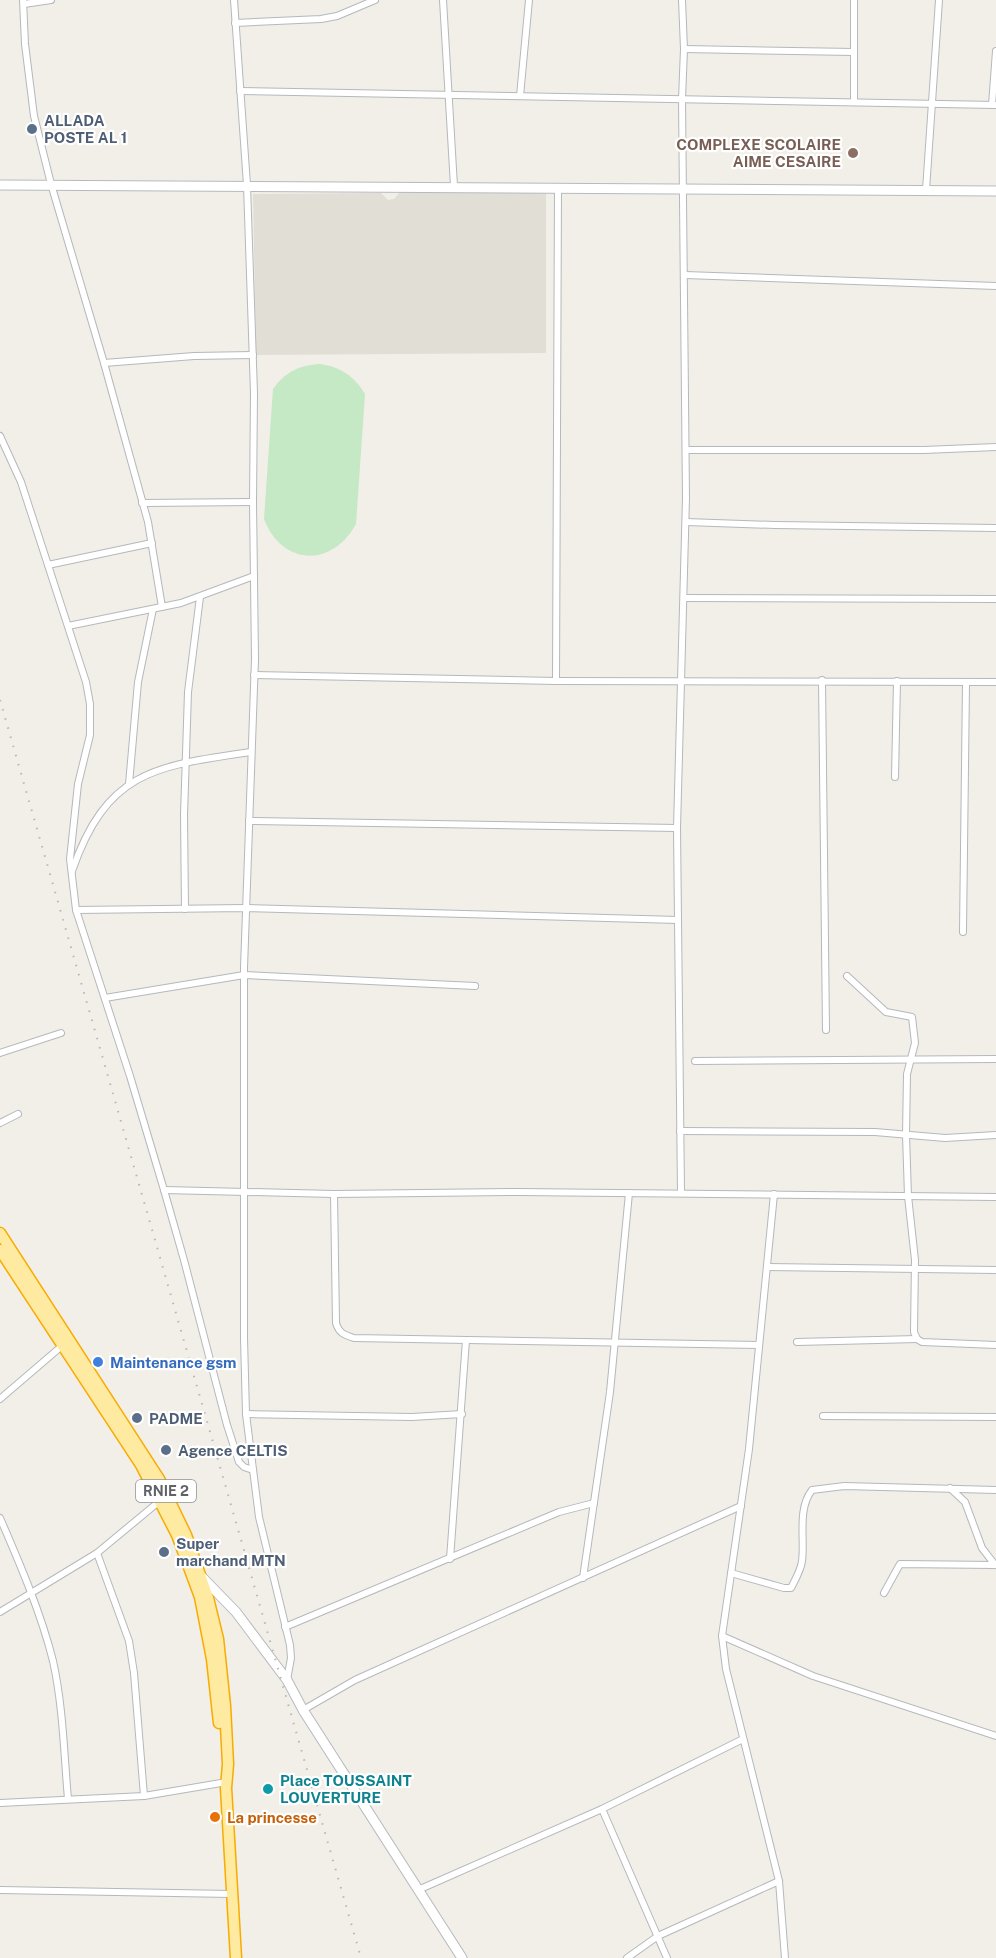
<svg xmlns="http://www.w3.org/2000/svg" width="996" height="1958" font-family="'Public Sans',sans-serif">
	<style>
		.education { fill: #e1ded6 }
		.green { fill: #c5e8c5 }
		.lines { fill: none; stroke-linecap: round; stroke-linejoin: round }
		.minor-casing { stroke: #b5b8bc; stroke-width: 8 }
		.secondary-casing { stroke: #b6babf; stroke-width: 11 }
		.trunk-casing { stroke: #f9ab00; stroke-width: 13 }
		.minor { stroke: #fff; stroke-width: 6 }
		.secondary { stroke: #fff; stroke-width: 9 }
		.trunk { stroke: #feeaa1; stroke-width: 10 }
		.rail { stroke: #b6b7b8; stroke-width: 2; stroke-dasharray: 1.5 8; stroke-linecap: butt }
		.service-dot { fill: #5c6f8a; stroke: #fff; stroke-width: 2 }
		.education-dot { fill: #8d6e63; stroke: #fff; stroke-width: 2 }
		.shop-dot { fill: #3f7fe0; stroke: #fff; stroke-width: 2 }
		.culture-dot { fill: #0f9aa8; stroke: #fff; stroke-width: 2 }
		.food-dot { fill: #e8710a; stroke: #fff; stroke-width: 2 }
		.labels { text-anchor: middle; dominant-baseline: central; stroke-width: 4.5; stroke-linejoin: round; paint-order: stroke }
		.shield { fill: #fff; stroke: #8f9295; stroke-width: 1.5 }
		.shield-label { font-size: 14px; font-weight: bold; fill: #5f6368 }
		.service-label { font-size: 15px; font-weight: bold; fill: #4e5e75; stroke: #fff; text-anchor: start }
		.education-label { font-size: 15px; font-weight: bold; fill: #785e54; stroke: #fff; text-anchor: end }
		.shop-label { font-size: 15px; font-weight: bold; fill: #366cbe; stroke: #fff; text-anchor: start }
		.culture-label { font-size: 15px; font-weight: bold; fill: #0d838f; stroke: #fff; text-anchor: start }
		.food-label { font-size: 15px; font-weight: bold; fill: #c56008; stroke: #fff; text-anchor: start }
	</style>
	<rect width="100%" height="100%" fill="#f1efe8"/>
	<!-- education -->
	<polygon class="education" points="400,192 546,192 546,353 256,355 253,194 381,193 388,200 394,199"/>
	<!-- green -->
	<path class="green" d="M320,364C341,367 354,376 365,394L356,524C332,568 282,566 264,519L273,389C285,372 300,365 320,364Z"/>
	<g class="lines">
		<defs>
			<g id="minor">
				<polyline points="23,0 25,44 34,116 51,184 104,363 148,522 162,607"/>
				<polyline points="234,0 247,185 254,393 253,502 255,659 244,968 244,1338 246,1414 259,1517 290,1645 291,1658 287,1680"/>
				<polyline points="443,0 454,186"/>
				<polyline points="24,4 51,0"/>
				<polyline points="235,23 321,19 337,16 375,0"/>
				<polyline points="684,49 854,52"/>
				<polyline points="240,91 996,105"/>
				<polyline points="520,96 529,0"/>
				<polyline points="854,102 854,0"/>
				<polyline points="992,105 996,51"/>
				<polyline points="926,190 939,0"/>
				<polyline points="685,275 996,286"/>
				<polyline points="104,363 194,356 253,355"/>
				<polyline points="0,436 21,482 86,682 90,704 90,735 78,784 70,859 76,910 130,1076 164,1190 184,1260 227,1425 239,1462 244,1467 253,1470"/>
				<polyline points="686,450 924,450 996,447"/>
				<polyline points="142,503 253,502"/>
				<polyline points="686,522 775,525 996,528"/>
				<polyline points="48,565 152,543"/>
				<polyline points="684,598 996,599"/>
				<polyline points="68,626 181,603 254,576"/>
				<polyline points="254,675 556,681 996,682"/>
				<polyline points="822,680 826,1030"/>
				<polyline points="556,681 558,187"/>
				<polyline points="895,777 897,681"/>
				<polyline points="129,784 138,682 153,609"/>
				<polyline points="249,821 677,828"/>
				<path d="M72,871C107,770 156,766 251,752"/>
				<polyline points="185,909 184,815 188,692 200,597"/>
				<polyline points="76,910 246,908 678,920"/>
				<polyline points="963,932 966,683"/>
				<polyline points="847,976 886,1012 912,1017 915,1043 907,1074 906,1135 908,1196 915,1260 914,1332 917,1339 922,1342 996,1345"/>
				<polyline points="105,998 244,975 475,986"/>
				<polyline points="0,1053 61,1033"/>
				<polyline points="695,1061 996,1059"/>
				<polyline points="0,1123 18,1114"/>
				<polyline points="680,1131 875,1132 945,1138 996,1135"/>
				<polyline points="164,1190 334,1194 519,1192 996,1197"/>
				<polyline points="681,1193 677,828 686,498 682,99 684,49 682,0"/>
				<path d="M334,1194L336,1323C339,1333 344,1335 354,1338L759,1345"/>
				<polyline points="774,1194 749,1449 722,1636 726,1669 779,1881 785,1958"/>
				<polyline points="767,1267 996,1270"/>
				<polyline points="797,1342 917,1339"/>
				<polyline points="0,1399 63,1345"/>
				<polyline points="246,1414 412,1417 462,1414"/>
				<polyline points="823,1416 996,1417"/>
				<polyline points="950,1488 965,1502 982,1548 995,1565"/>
				<path d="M0,1518C20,1564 41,1613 53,1661C63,1706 64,1754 68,1799"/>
				<polyline points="97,1553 129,1641 134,1673 144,1796"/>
				<polyline points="450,1559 466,1340"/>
				<path d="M731,1573L784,1588H791C795,1580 801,1570 802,1561C805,1539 797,1509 812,1490L844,1486L996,1490"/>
				<polyline points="583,1578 610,1392 629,1193"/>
				<polyline points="884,1593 900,1564 996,1565"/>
				<polyline points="0,1612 97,1553 161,1500"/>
				<polyline points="285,1627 559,1512 594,1503"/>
				<polyline points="722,1636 813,1676 996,1736"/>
				<polyline points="303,1710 355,1680 741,1506"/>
				<polyline points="0,1803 144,1796 227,1782"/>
				<polyline points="602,1809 667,1958"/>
				<polyline points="0,1890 232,1894"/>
				<polyline points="418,1890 602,1809 743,1739"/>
				<polyline points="627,1958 658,1936 779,1881"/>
			</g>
			<g id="secondary">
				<polyline points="0,185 996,191"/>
				<polyline points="201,1576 236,1612 287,1680 303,1710 462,1958"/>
			</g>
			<g id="trunk">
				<polyline points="0,1233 159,1479 186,1535 208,1598 218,1639 225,1706 228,1764 226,1788 236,1958"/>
				<polyline points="0,1250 141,1465 177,1535 200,1597 212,1659 219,1723"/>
			</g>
		</defs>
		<!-- minor casing -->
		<use href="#minor" class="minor-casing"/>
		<!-- secondary casing -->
		<use href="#secondary" class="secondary-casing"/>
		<!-- trunk casing -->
		<use href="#trunk" class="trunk-casing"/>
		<!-- minor -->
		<use href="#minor" class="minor"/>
		<!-- secondary -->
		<use href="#secondary" class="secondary"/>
		<!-- trunk -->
		<use href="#trunk" class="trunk"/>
		<!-- rail -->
		<polyline class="rail" points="0,700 361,1958"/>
	</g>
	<!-- markers -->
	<g class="service-dot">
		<circle cx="32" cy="129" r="6"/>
		<circle cx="137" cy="1418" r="6"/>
		<circle cx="166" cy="1450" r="6"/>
		<circle cx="164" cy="1552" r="6"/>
	</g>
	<circle class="education-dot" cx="853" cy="153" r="6"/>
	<circle class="shop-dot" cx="98" cy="1362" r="6"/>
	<circle class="culture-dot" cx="268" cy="1789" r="6"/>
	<circle class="food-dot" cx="215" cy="1817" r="6"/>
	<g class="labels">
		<!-- shield labels -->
		<rect class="shield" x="136" y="1480" width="60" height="22" rx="4.5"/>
		<g class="shield-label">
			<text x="166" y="1491">RNIE 2</text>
		</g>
		<!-- service labels -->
		<g class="service-label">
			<text x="44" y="120">ALLADA<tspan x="44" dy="17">POSTE AL 1</tspan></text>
			<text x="149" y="1418">PADME</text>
			<text x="178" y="1450">Agence CELTIS</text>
			<text x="176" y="1543">Super<tspan x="176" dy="17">marchand MTN</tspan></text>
		</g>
		<!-- education labels -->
		<g class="education-label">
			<text x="841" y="144">COMPLEXE SCOLAIRE<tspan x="841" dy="17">AIME CESAIRE</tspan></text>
		</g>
		<!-- shop labels -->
		<g class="shop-label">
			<text x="110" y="1362">Maintenance gsm</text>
		</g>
		<!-- culture labels -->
		<g class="culture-label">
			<text x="280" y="1780">Place TOUSSAINT<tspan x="280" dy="17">LOUVERTURE</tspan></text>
		</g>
		<!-- food labels -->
		<g class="food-label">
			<text x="227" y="1817">La princesse</text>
		</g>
	</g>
</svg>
